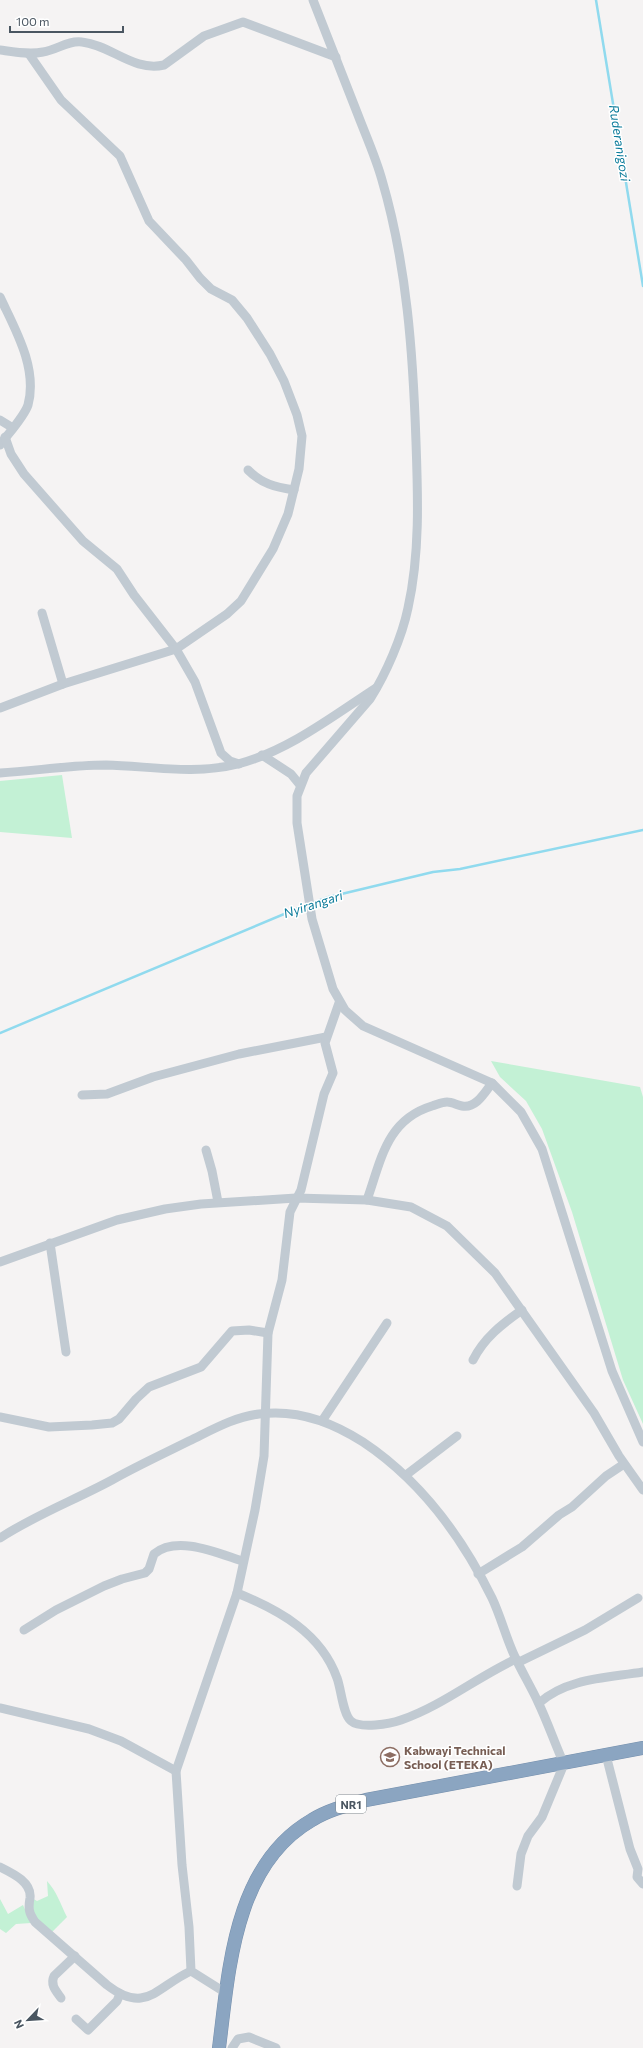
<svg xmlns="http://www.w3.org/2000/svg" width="643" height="2048" font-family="Commissioner,sans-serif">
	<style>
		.green { fill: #c3f1d5 }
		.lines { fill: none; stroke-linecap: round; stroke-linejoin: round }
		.stream { stroke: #90daee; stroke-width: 2.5 }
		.highway-casing { stroke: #7690ad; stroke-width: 14 }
		.minor { stroke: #c1cad2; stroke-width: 9 }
		.highway { stroke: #8ba5c1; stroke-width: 13 }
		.labels { text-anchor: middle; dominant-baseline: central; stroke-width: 3; stroke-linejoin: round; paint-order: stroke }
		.shield { fill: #fff; stroke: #808990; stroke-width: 1 }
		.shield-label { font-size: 11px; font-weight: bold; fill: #4a5661 }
		.education-label { font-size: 12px; font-weight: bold; fill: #785e54; stroke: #fff; text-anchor: start }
		.water-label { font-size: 13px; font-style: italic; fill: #0c7c9b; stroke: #fff }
	</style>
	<rect width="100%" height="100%" fill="#f5f3f3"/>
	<!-- green -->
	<g class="green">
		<polygon points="62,775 72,838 0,832 0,781"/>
		<polygon points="491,1061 640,1087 643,1097 643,1424 623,1380 572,1212 542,1129 526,1101 500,1077"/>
		<path d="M47,1881C57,1892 60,1903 67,1917L52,1932C37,1921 30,1918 32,1898L37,1901L48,1896Z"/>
		<polygon points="0,1899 8,1914 23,1905 31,1923 16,1924 6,1933 0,1929"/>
	</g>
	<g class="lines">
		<!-- stream -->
		<g class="stream">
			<polyline points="596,0 643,286"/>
			<polyline points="312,903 329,897 433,872 460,869 643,830"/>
			<polyline points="0,1033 308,904"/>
		</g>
		<defs>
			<path id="highway" d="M219,2048C229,1969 234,1865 312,1820C328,1810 348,1805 366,1800L643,1748"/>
		</defs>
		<!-- highway casing -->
		<use href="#highway" class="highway-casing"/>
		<!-- minor -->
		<g class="minor">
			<path d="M313,0C328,38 343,77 358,115C366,136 376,158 382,180C407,265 413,354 416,442C418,497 420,554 408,608C402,637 386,674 370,699L306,773L297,796V823L312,919L333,989L345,1010L363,1026L492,1083L521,1112L542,1149L612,1371L643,1442"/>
			<path d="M0,50C14,52 29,55 43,52C57,50 68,40 82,42C111,45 133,72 164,65L204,36L243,22L336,57"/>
			<path d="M0,297C15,329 38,368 28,405C24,417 8,434 0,445"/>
			<polyline points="0,420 13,428"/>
			<polyline points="5,437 11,454 24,474 83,541 117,569 134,595 176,649 195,682 221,753 230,761 239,764"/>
			<path d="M248,470C262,484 275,487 294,490"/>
			<polyline points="42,613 63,684"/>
			<polyline points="0,708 63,684 176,649 227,614 241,601 273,549 288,514 299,469 302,436 297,415 284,381 270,354 247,318 232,300 211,289 200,278 186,260 149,221 120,156 61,100 29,54"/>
			<polyline points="262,755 291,774 300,785"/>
			<path d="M0,773C35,771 70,765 106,765C149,766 195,775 238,764C288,751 333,716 376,688"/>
			<polyline points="82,1095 107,1094 153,1077 239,1054 326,1037"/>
			<polyline points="206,1150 212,1171 218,1202"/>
			<path d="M367,1200C381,1161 386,1120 432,1106C436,1105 442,1102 447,1102C452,1102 457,1105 462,1106C476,1109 485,1092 492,1083"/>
			<polyline points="50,1243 66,1352"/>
			<polyline points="0,1262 117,1220 165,1209 201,1204 296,1198 367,1200 411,1207 447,1226 495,1273 594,1413 619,1456 643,1490"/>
			<path d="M473,1360C484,1338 502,1324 522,1310"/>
			<polyline points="0,1417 49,1427 92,1425 112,1423 119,1419 136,1399 149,1387 201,1367 232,1331 249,1330 268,1333"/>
			<polyline points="322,1421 387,1323"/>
			<polyline points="406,1475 457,1436"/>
			<path d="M0,1538C35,1515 75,1500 112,1480C137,1466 163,1454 189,1441C212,1430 234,1417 259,1414C296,1409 332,1422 363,1442C420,1480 462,1537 492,1598C501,1617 506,1638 515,1657C522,1672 531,1687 538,1702C548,1723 555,1744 564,1764L542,1817L528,1836L521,1854L517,1886"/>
			<polyline points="478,1574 522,1547 559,1515 572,1507 606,1476 624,1464"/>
			<path d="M237,1593C279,1610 321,1633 337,1678C341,1688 343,1715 351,1721C360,1729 390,1724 401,1720C442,1706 477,1677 516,1659"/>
			<path d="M24,1630L56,1610L104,1586L122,1579L145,1573L149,1569L154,1554C177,1535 217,1553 242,1561"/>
			<polyline points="519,1662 585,1630 638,1598"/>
			<path d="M539,1703C567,1678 607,1678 643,1672"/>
			<polyline points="0,1708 89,1729 121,1741 176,1771"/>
			<polyline points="606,1755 630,1849 638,1869 637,1877 643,1884"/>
			<path d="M0,1867C12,1873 32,1882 30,1898C28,1909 29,1913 35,1922L107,1985C146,2015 156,1987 191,1971"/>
			<polyline points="226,1993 191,1971 189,1927 182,1865 176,1771 237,1593 255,1510 264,1456 268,1333 282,1280 290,1212 301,1190 324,1094 333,1073 325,1043 339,1003"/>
			<path d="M61,1998C56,1991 50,1985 54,1976L75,1956"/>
			<polyline points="76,2019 88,2030 117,2001 120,1994"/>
			<polyline points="232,2048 238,2039 249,2037 276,2048"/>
		</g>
		<!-- highway -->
		<use href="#highway" class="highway"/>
	</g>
	<!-- icons -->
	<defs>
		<symbol id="school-ring" viewBox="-11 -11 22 22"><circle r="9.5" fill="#fff" stroke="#8d6e63" stroke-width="1.5"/><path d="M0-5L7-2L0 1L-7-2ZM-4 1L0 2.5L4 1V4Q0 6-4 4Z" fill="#8d6e63"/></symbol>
	</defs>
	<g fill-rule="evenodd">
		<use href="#school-ring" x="379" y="1746" width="22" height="22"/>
	</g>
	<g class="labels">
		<!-- shield labels -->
		<rect class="shield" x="336" y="1795" width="30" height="18" rx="3"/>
		<g class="shield-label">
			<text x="351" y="1804">NR1</text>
		</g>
		<!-- education labels -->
		<g class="education-label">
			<text x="404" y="1750">Kabwayi Technical<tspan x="404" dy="14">School (ETEKA)</tspan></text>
		</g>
		<!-- water labels -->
		<g class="water-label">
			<text transform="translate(620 143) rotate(81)">Ruderanigozi</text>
			<text transform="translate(313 904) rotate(-18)">Nyirangari</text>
		</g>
	</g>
	<!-- north arrow -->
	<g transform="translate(28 2020) rotate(245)" stroke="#ffffff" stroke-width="3" paint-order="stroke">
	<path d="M0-3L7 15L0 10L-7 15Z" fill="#4a5661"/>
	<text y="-6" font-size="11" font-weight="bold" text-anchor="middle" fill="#4a5661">N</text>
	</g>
	<!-- scale -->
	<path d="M10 26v6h113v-6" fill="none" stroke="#4a5661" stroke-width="2"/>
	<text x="16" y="26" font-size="12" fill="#4a5661" stroke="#ffffff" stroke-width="3" paint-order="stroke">100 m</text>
</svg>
